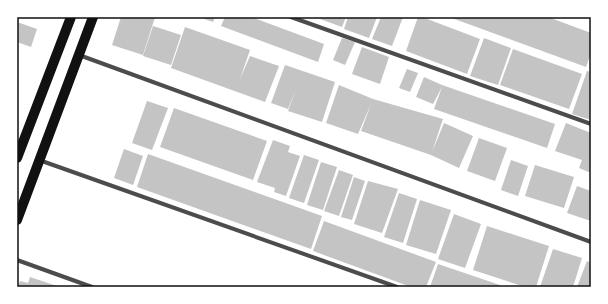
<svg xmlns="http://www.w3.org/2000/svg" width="608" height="304" font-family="Lato,sans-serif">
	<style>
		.building { fill: #c4c4c4 }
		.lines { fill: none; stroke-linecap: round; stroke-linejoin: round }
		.minor { stroke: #4c4c4c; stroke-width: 4 }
		.primary { stroke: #111; stroke-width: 10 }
		.neatline { fill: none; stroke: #111; stroke-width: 1.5 }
	</style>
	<rect width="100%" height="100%" fill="#fff"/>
	<!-- building -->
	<g class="building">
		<polygon points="121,17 155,17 143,55 112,45"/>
		<polygon points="199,17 215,17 213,22"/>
		<polygon points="225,17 251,17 324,44 318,62 221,26"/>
		<polygon points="321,17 346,17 342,27 320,19"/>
		<polygon points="348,17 377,17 369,38 344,29"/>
		<polygon points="381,17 403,17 392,46 372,39"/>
		<polygon points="418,17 422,17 480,39 467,74 406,51"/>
		<polygon points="449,17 548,17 591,33 591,53 586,67"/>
		<polygon points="17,22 37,29 31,47 17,42"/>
		<polygon points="153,26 181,35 171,65 143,56"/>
		<polygon points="185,27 250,50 240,79 250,56 279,66 265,102 171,68"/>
		<polygon points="342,38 355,42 345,65 333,60"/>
		<polygon points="484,38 511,48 498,85 470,76"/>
		<polygon points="362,47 389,57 380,84 352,74"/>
		<polygon points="513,49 582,74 569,109 500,85"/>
		<polygon points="285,65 335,82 322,122 288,111 296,89 288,109 271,103"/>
		<polygon points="407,69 418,73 410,92 399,88"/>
		<polygon points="587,71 591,72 591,120 572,114"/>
		<polygon points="424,77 442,85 555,124 547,148 434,109 442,87 433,104 416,97"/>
		<polygon points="339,85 373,99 443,119 432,152 444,123 473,136 459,168 431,155 361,131 371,104 358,134 326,123"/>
		<polygon points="147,101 168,108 152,150 132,143"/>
		<polygon points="174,108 267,141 253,180 160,147"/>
		<polygon points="566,123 591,133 591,173 579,168 582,160 555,151"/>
		<polygon points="479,138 507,148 495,181 467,171"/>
		<polygon points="273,140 290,146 288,152 300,156 286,196 274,192 275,188 257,182"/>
		<polygon points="124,149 143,156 133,185 114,178"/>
		<polygon points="148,154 322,216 311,249 137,187"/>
		<polygon points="304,155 319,160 304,203 289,198"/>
		<polygon points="511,160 528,166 518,196 501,190"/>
		<polygon points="321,162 337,167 323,210 307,205"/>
		<polygon points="535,165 574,177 564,208 525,196"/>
		<polygon points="339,170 353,175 339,216 324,211"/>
		<polygon points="354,177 365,181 352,220 341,217"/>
		<polygon points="368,181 398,189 382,233 354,224"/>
		<polygon points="577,186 591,191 591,221 567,213"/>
		<polygon points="399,193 417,199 403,243 384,237"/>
		<polygon points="420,200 451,210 436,254 406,245"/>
		<polygon points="454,214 481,224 465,268 438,259"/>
		<polygon points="324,221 436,262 426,287 411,287 313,251"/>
		<polygon points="487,226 549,246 536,287 525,287 473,270"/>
		<polygon points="553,249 582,258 573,287 540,287"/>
		<polygon points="587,261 591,263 591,287 577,287"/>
		<polygon points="438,264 500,285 499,287 430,287"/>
		<polygon points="30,277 60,287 18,287 20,281 28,283"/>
	</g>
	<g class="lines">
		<!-- minor -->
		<g class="minor">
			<polyline points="291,17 591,124"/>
			<polyline points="79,55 591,242"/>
			<polyline points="39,160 397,287"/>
			<polyline points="17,260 92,287"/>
		</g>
		<!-- primary -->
		<g class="primary">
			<polyline points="17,158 71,17"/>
			<polyline points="17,220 93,17"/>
		</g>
	</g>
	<!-- border -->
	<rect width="608" height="304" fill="none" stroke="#ffffff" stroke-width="36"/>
	<rect x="18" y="18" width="572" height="268" class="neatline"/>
</svg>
